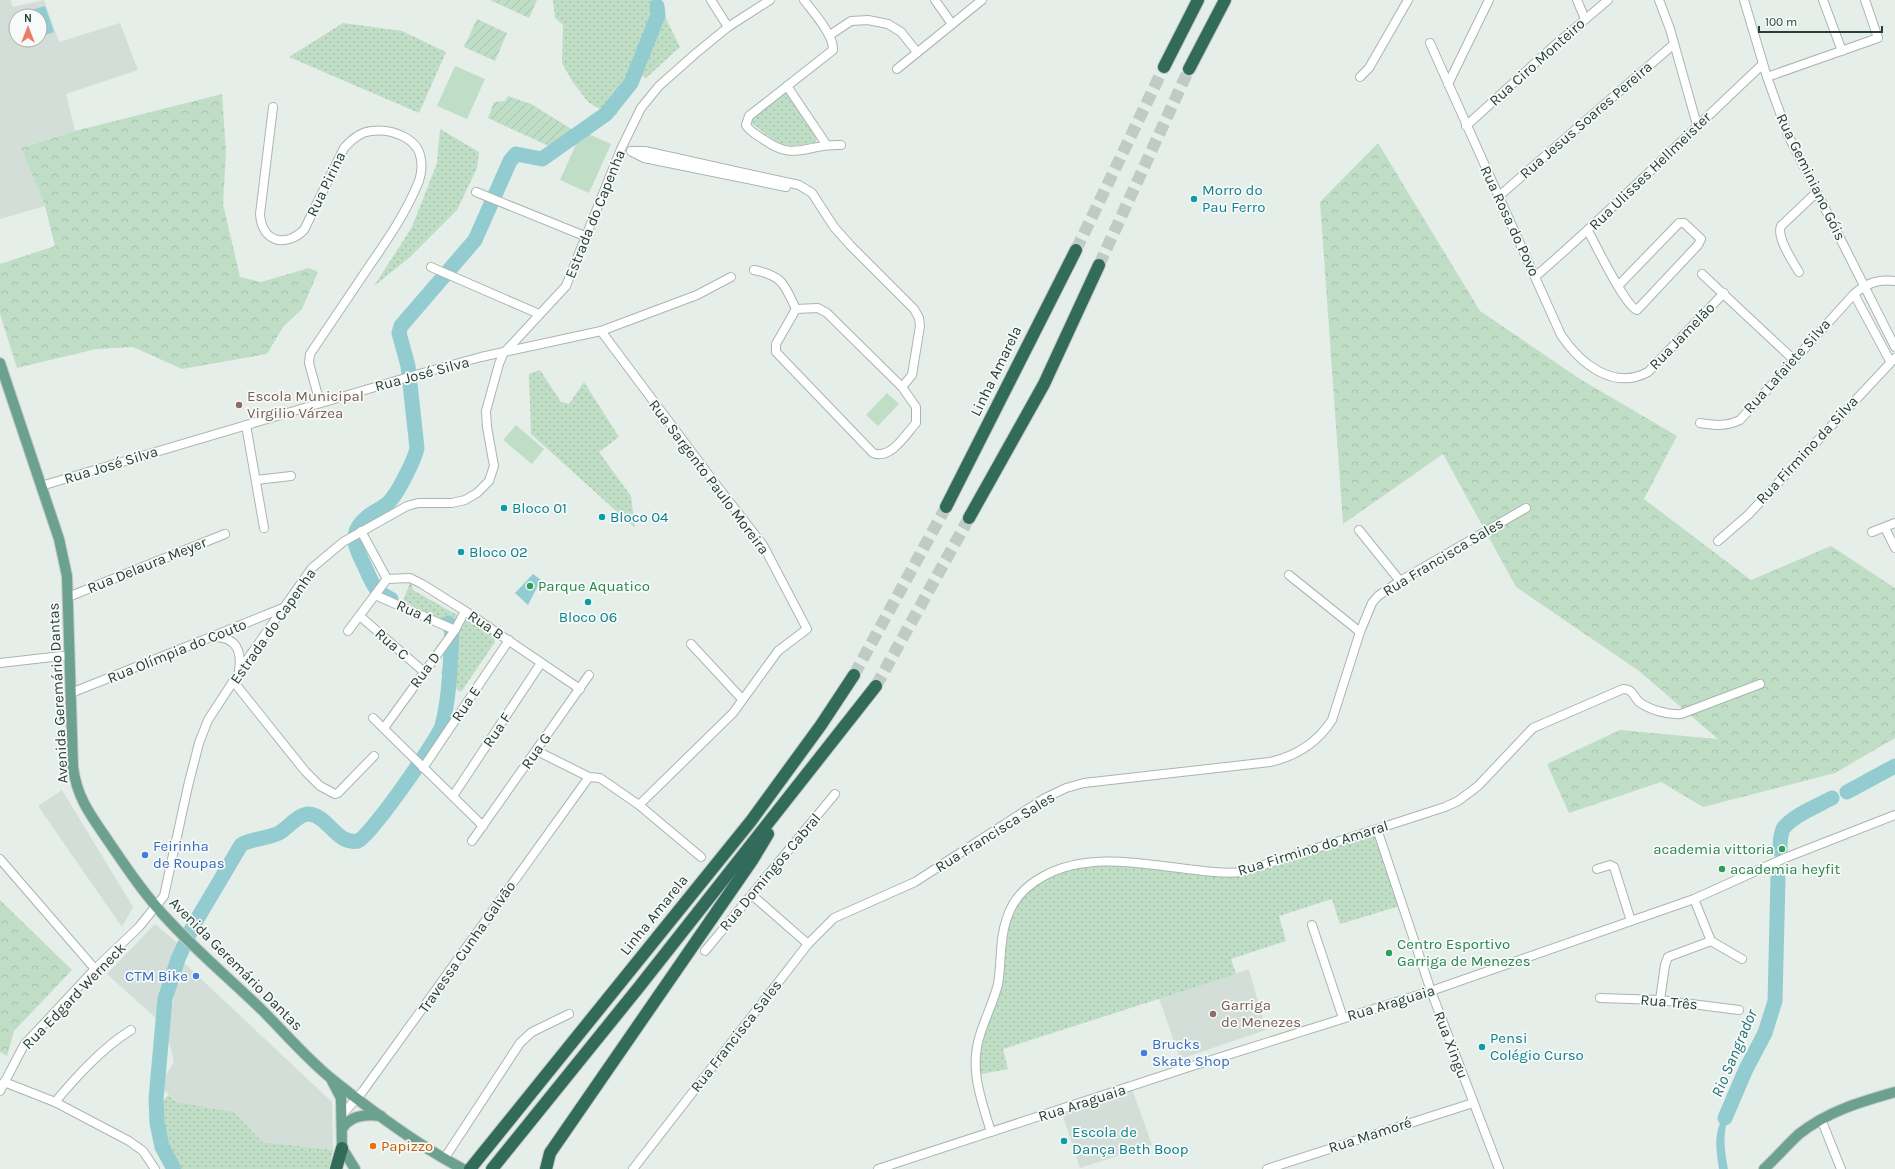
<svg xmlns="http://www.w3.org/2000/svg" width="1895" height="1169" font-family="Karla,sans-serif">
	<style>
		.built { fill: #d4ded9; fill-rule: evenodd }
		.grass { fill: url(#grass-dots) }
		.forest { fill: url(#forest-crowns) }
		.garden { fill: url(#garden-furrows) }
		.pitch { fill: #c0dec6 }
		.water { fill: #92ccd0 }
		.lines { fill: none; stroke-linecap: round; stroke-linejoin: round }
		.river { stroke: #92ccd0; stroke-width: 15 }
		.highway-tunnel { stroke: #c0cbc6; stroke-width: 12; stroke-dasharray: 12 6; stroke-linecap: butt }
		.minor-casing { stroke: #a9b6b0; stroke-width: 10 }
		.major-casing { stroke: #c2cac7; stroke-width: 12 }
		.highway-casing { stroke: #c2cac7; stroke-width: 14 }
		.minor { stroke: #fff; stroke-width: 8 }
		.major { stroke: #6da18f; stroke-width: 10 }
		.highway { stroke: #336b5a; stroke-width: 12 }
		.culture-dot { fill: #0f9aa8; stroke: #f7faf8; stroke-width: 1.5 }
		.education-dot { fill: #8d6e63; stroke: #f7faf8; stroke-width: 1.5 }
		.leisure-dot { fill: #2e9e5b; stroke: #f7faf8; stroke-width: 1.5 }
		.shop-dot { fill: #3f7fe0; stroke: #f7faf8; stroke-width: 1.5 }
		.food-dot { fill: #e8710a; stroke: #f7faf8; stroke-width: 1.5 }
		.labels { text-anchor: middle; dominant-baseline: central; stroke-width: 3.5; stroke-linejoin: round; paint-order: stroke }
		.street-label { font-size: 15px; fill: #264036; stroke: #f7faf8 }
		.culture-label { font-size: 15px; fill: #0d838f; stroke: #f7faf8; text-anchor: start }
		.education-label { font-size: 15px; fill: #785e54; stroke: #f7faf8; text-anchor: start }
		.leisure-label { font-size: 15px; fill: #27864d; stroke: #f7faf8; text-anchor: start }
		.shop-label { font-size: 15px; fill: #366cbe; stroke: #f7faf8; text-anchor: start }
		.food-label { font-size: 15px; fill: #c56008; stroke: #f7faf8; text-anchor: start }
		.water-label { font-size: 16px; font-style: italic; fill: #227379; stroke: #f7faf8 }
	</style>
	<defs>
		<pattern id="grass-dots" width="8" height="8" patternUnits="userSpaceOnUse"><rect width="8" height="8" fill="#c0dec6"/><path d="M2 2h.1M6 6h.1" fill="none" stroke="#a5c0ab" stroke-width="1.8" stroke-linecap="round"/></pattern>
		<pattern id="forest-crowns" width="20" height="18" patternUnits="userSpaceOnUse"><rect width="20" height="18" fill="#c0dec6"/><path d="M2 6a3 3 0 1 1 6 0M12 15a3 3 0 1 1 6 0" fill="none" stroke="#a5c0ab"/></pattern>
		<pattern id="garden-furrows" width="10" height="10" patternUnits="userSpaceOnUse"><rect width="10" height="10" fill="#c0dec6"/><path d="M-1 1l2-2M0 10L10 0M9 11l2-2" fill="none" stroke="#a5c0ab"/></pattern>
	</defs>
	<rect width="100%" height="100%" fill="#e6eeea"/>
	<!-- built -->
	<g class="built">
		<path d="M0,0H10L13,7L44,0L59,42L120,23L138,70L66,94L75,131L21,148L45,206L0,219ZM16,16H40V40H16Z"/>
		<polygon points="62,790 133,907 122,927 38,806"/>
		<polygon points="155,924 181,946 159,1021 107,974"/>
		<polygon points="181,960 332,1102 333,1150 262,1142 234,1112 177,1102 159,1086 174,1062 167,1034"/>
		<polygon points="1249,969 1266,1030 1180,1059 1159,998"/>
		<polygon points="1131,1086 1152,1145 1080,1168 1061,1110"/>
	</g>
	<!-- grass -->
	<g class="grass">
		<polygon points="553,0 657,0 680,47 646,78 639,74 616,115 606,113 588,102 572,81 562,63 563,25 555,18"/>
		<polygon points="343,23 402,31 446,52 419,113 289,57"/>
		<path d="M785,92L817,136L816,142C780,151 779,143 751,123V116Z"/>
		<polygon points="440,129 479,152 477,168 457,210 409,258 374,286 412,227 437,163"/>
		<polygon points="540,370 561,402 569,404 584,382 619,437 599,452 631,496 635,528 531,434 529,374"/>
		<polygon points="411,581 413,590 494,636 495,642 461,692 444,679 441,672 450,653 451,626 403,600"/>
		<polygon points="1375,830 1400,906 1340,924 1332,899 1279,916 1286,941 1231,959 1236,974 1003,1049 1008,1069 977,1075 977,1047 998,988 1009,912 1028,889 1069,868 1085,865 1117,864 1226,877"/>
		<polygon points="168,1095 177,1102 234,1112 262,1142 333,1150 329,1169 176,1169 168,1161 155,1111"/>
	</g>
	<!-- forest -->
	<g class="forest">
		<polygon points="222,94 226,152 223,204 240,277 261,282 309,268 318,272 302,309 283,327 267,354 182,369 133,347 96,349 17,368 0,314 0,264 55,246 45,206 21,148 75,131"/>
		<polygon points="1378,143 1480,311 1580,379 1677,436 1644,499 1751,580 1831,546 1895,588 1895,738 1835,773 1703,807 1661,782 1569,813 1547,764 1620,730 1718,739 1639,671 1516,587 1443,454 1343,524 1320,202"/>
		<polygon points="0,900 72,970 14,1031 7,1056 0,1052"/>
	</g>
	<!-- garden -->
	<g class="garden">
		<polygon points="490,0 537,0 529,18"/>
		<polygon points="477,19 507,33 495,61 464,47"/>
		<polygon points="508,96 531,104 573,130 553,148 488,118 494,102 505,101"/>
	</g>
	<!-- pitch -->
	<g class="pitch">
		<polygon points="455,66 485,79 467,119 437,106"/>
		<polygon points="582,131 611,144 589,193 560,180"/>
		<polygon points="887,393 899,404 878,426 866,415"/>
		<polygon points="516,425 544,449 532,464 503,440"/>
	</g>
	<!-- water -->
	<g class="water">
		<polygon points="45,6 54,32 40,37 40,16 33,16 31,10"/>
		<polygon points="533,574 541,580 528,605 515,593"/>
		<path d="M1733,1099C1724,1131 1722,1136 1728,1169H1719C1714,1135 1715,1128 1733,1099Z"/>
	</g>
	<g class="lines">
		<!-- river -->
		<g class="river">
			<path d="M391,599C375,592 372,583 365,567C354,545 347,531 371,514C377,510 384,507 389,502C398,493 415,459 417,448L408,366L399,333L401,326L475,240L510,161L516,154L542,159L606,114L631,83L658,15L657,6"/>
			<polyline points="1847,792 1895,766"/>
			<path d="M1780,851C1780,843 1780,835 1783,829C1791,816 1819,805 1832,798"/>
			<polyline points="1725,1118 1746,1069 1765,1033 1775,1001 1778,878"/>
			<path d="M174,1169L162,1147L157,1123L156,1099L165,999L178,959L193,926L241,845C253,838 267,839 279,833C288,828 298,814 309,814C329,816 336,845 358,841C369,838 438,739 442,726C450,696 450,663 452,632L448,623"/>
		</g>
		<!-- highway-tunnel -->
		<g class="highway-tunnel">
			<polyline points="1076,250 1164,67"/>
			<polyline points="1099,265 1189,69"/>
			<polyline points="854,675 946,507"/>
			<polyline points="876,686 969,518"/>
		</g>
		<defs>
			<g id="minor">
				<polyline points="711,0 728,27"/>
				<path d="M804,0C813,12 834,35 833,50L749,116L746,125C750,132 757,135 763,139C795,163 807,143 841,145"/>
				<polyline points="935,0 952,24"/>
				<polyline points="1577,0 1585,19"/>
				<polyline points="1659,0 1670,29 1697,125"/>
				<polyline points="1744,0 1767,77 1788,135 1895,347"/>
				<polyline points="1823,0 1842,51"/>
				<polyline points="830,35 851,21 868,20 888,24 901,32 917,52"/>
				<path d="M1430,43L1561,335C1580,363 1613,391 1648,372L1724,293"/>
				<polyline points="897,69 982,0"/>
				<polyline points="1360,77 1369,68 1408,0"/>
				<polyline points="1767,77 1878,38 1865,0"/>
				<polyline points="1448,84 1489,0"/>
				<polyline points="787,86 826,144"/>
				<path d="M273,107L260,214C262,242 285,248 304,230L344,148C351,140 360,132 371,131C391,128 419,138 421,160C422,166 421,175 419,181C407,211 388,239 370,265C350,295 330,324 310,354L309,363L320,403"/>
				<polyline points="1466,126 1555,45 1608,0"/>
				<polyline points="631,151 645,151 799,185 812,193 834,227 850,245 914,309 919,318 920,326 912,375 902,387"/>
				<polyline points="632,152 644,158 786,187"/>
				<polyline points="476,192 587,237"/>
				<polyline points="1498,197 1674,44"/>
				<path d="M1588,231C1596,245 1625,306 1637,310L1698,245L1701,239L1684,223H1679L1618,286"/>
				<polyline points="431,267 539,314"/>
				<path d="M754,270C783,276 784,284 796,309"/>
				<path d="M1799,272C1793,262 1776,237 1781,226L1817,192"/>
				<polyline points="1702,274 1793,359"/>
				<path d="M1536,276C1614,209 1687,135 1763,64"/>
				<polyline points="1854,294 1890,361"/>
				<path d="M818,308L827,313L902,387L916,407V423C906,434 891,460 873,453L776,352V344L796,309Z"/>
				<polyline points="601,331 714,482 763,545 807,629 778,651 733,713 639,805"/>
				<path d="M1700,423C1714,425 1726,427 1740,420L1854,294C1867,283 1878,279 1895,281"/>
				<polyline points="246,425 264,528"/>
				<polyline points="256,480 291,476"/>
				<polyline points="41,486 419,374 481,357 601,331 697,295 731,277"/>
				<polyline points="1885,528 1895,548"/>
				<polyline points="1359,530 1400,581"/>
				<polyline points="361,531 387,579 410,578 422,584 465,611 580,689"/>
				<polyline points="1872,532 1895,523"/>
				<polyline points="1718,541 1748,515 1895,358"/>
				<polyline points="1289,575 1360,632"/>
				<polyline points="375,595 455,630"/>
				<polyline points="68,597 225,534"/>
				<polyline points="361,617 423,671"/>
				<polyline points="348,631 387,579"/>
				<path d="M216,637C237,638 242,652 239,671"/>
				<polyline points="691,644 742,699"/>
				<polyline points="0,663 70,655"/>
				<polyline points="233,681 305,771 320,786 335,794 338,793 374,756"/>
				<polyline points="71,693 283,608"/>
				<polyline points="373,718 483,826"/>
				<polyline points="384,728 455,630 465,611"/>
				<polyline points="537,751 589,777 600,778 639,805 701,857"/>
				<polyline points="423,768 509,640"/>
				<polyline points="453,796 541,663"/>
				<polyline points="1377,829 1431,991 1499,1169"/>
				<polyline points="472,841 589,675"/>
				<polyline points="0,859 95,969"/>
				<polyline points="1597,869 1610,865 1614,867 1631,921"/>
				<polyline points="752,895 808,944"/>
				<polyline points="1694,899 1711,941"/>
				<polyline points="1312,925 1343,1018"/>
				<polyline points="705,951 835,794"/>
				<polyline points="1600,998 1660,1000 1739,1010"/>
				<polyline points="1660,1000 1665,965 1668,957 1711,941 1742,959"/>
				<polyline points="4,1082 55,1102 129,1141 143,1151 155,1169"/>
				<polyline points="0,1091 24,1045 95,969 139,927 164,896 188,786 199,743 208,720 251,654 312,568 343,542 407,506 418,503 452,503 465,500 477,493 489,481 494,466 487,427 486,411 499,364 503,354 566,286 621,149 641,108 659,86 695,54 728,27 770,0"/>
				<path d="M55,1102C77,1076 102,1048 131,1030"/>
				<polyline points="342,1115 363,1091 589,777"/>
				<polyline points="1821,1119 1841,1169"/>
				<path d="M991,1132C981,1099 969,1069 980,1035C985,1018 994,1001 998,984C1002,962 999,939 1007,918C1013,899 1027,885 1044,876C1090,851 1146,865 1196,870C1211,872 1226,874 1241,872L1377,829L1445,807L1458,801L1478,786L1533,728L1623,689C1633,689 1633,696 1639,702C1650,710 1668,715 1681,714L1760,684"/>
				<polyline points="444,1159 520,1043 532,1032 569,1014"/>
				<path d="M633,1169L808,944L834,918L915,882L1045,798L1066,788L1084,783L1270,762C1297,756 1317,743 1332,720L1360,632L1372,603L1378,596L1400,581L1526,508"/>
				<polyline points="878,1169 1186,1068 1431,991 1694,899 1785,858 1895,815"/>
				<polyline points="1267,1169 1473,1103"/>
			</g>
			<g id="major">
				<path d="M0,363L59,539L67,576L73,767C77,799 92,817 109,842C128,870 147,898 170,922C199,953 231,980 262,1010C285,1033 307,1059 333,1080C373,1112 417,1145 463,1169"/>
				<polyline points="332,1081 341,1098 342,1148 355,1169"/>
				<path d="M342,1129C350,1115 366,1114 381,1116"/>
				<path d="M1764,1169C1776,1158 1787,1145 1799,1134C1828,1111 1860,1102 1895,1092"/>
			</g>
			<g id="highway">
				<polyline points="1164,67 1198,0"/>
				<polyline points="1189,69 1225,0"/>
				<polyline points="946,507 1076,250"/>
				<polyline points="969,518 1044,384 1099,265"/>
				<polyline points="336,1169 342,1148"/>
				<polyline points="470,1169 751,821 821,725 854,675"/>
				<polyline points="492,1169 639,987 876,686"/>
				<polyline points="546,1169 550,1153 753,859 768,834"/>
			</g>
		</defs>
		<!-- minor casing -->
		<use href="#minor" class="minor-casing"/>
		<!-- major casing -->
		<use href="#major" class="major-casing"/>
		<!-- highway casing -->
		<use href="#highway" class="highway-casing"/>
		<!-- minor -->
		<use href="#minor" class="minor"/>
		<!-- major -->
		<use href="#major" class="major"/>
		<!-- highway -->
		<use href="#highway" class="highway"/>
	</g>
	<!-- markers -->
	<g class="culture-dot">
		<circle cx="1194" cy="199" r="4"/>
		<circle cx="504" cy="508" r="4"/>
		<circle cx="602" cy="517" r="4"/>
		<circle cx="461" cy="552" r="4"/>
		<circle cx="588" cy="602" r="4"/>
		<circle cx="1482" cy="1047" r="4"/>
		<circle cx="1064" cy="1141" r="4"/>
	</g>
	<g class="education-dot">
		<circle cx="239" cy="405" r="4"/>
		<circle cx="1213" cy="1014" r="4"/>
	</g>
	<g class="leisure-dot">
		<circle cx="530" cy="586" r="4"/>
		<circle cx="1782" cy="849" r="4"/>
		<circle cx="1722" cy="869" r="4"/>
		<circle cx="1389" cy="953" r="4"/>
	</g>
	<g class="shop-dot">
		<circle cx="145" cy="855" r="4"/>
		<circle cx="196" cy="976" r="4"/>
		<circle cx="1144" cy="1053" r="4"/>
	</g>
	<circle class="food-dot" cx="373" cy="1146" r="4"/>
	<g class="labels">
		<!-- street labels -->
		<g class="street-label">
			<text transform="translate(1537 62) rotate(-42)">Rua Ciro Monteiro</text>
			<text transform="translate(1586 120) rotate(-41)">Rua Jesus Soares Pereira</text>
			<text transform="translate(1650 171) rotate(-44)">Rua Ulisses Hellmeister</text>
			<text transform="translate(1811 177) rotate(64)">Rua Geminiano Góis</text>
			<text transform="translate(326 184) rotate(-64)">Rua Pirina</text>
			<text transform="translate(595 214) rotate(-68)">Estrada do Capenha</text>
			<text transform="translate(1510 221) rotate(65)">Rua Rosa do Povo</text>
			<text transform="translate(1682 336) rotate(-46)">Rua Jamelão</text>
			<text transform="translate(1787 366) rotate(-48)">Rua Lafaiete Silva</text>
			<text transform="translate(996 371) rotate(-64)">Linha Amarela</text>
			<text transform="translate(422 374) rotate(-15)">Rua José Silva</text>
			<text transform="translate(1807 450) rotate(-47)">Rua Firmino da Silva</text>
			<text transform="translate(111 465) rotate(-17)">Rua José Silva</text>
			<text transform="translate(709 477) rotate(53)">Rua Sargento Paulo Moreira</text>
			<text transform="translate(1443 557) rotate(-31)">Rua Francisca Sales</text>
			<text transform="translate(147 565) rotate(-22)">Rua Delaura Meyer</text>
			<text transform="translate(415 612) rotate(24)">Rua A</text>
			<text transform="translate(486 625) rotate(34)">Rua B</text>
			<text transform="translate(273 626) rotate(-55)">Estrada do Capenha</text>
			<text transform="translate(392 644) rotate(41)">Rua C</text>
			<text transform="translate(177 651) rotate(-22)">Rua Olímpia do Couto</text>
			<text transform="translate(425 670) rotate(-54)">Rua D</text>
			<text transform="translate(58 693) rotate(-93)">Avenida Geremário Dantas</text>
			<text transform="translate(466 704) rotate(-56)">Rua E</text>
			<text transform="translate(497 730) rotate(-56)">Rua F</text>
			<text transform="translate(536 751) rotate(-55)">Rua G</text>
			<text transform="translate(995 832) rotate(-32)">Rua Francisca Sales</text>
			<text transform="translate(1313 848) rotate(-17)">Rua Firmino do Amaral</text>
			<text transform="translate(770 872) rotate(-50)">Rua Domingos Cabral</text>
			<text transform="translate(654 915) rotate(-51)">Linha Amarela</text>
			<text transform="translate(467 947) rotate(-55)">Travessa Cunha Galvão</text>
			<text transform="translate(236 964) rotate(45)">Avenida Geremário Dantas</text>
			<text transform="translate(74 996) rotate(-46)">Rua Edgard Werneck</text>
			<text transform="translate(1669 1002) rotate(5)">Rua Três</text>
			<text transform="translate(1391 1003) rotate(-17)">Rua Araguaia</text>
			<text transform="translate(736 1036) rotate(-52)">Rua Francisca Sales</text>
			<text transform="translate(1451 1045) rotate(69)">Rua Xingu</text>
			<text transform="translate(1082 1103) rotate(-18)">Rua Araguaia</text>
			<text transform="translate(1370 1135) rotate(-18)">Rua Mamoré</text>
		</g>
		<!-- culture labels -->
		<g class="culture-label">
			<text x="1202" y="190">Morro do<tspan x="1202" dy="17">Pau Ferro</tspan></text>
			<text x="512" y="508">Bloco 01</text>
			<text x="610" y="517">Bloco 04</text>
			<text x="469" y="552">Bloco 02</text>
			<text x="588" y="617" text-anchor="middle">Bloco 06</text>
			<text x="1490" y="1038">Pensi<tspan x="1490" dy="17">Colégio Curso</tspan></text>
			<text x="1072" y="1132">Escola de<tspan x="1072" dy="17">Dança Beth Boop</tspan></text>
		</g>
		<!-- education labels -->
		<g class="education-label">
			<text x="247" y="396">Escola Municipal<tspan x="247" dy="17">Virgilio Várzea</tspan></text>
			<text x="1221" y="1005">Garriga<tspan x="1221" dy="17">de Menezes</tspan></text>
		</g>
		<!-- leisure labels -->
		<g class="leisure-label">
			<text x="538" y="586">Parque Aquatico</text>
			<text x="1774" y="849" text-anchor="end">academia vittoria</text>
			<text x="1730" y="869">academia heyfit</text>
			<text x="1397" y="944">Centro Esportivo<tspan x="1397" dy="17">Garriga de Menezes</tspan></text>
		</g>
		<!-- shop labels -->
		<g class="shop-label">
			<text x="153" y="846">Feirinha<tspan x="153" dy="17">de Roupas</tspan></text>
			<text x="188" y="976" text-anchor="end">CTM Bike</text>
			<text x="1152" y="1044">Brucks<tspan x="1152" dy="17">Skate Shop</tspan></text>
		</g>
		<!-- food labels -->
		<g class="food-label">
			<text x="381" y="1146">Papizzo</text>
		</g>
		<!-- water labels -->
		<g class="water-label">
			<text transform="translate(1734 1053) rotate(-67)">Rio Sangrador</text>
		</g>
	</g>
	<!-- north arrow -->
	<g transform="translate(28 28)"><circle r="19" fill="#f7faf8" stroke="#a3b0aa"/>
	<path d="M0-3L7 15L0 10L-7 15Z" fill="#eb7c67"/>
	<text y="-6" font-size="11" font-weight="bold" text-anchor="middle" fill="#264036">N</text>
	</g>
	<!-- scale -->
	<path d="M1759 26v6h123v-6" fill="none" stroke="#264036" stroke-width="2"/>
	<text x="1765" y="26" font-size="12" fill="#264036" stroke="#f7faf8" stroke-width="3" paint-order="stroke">100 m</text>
</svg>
